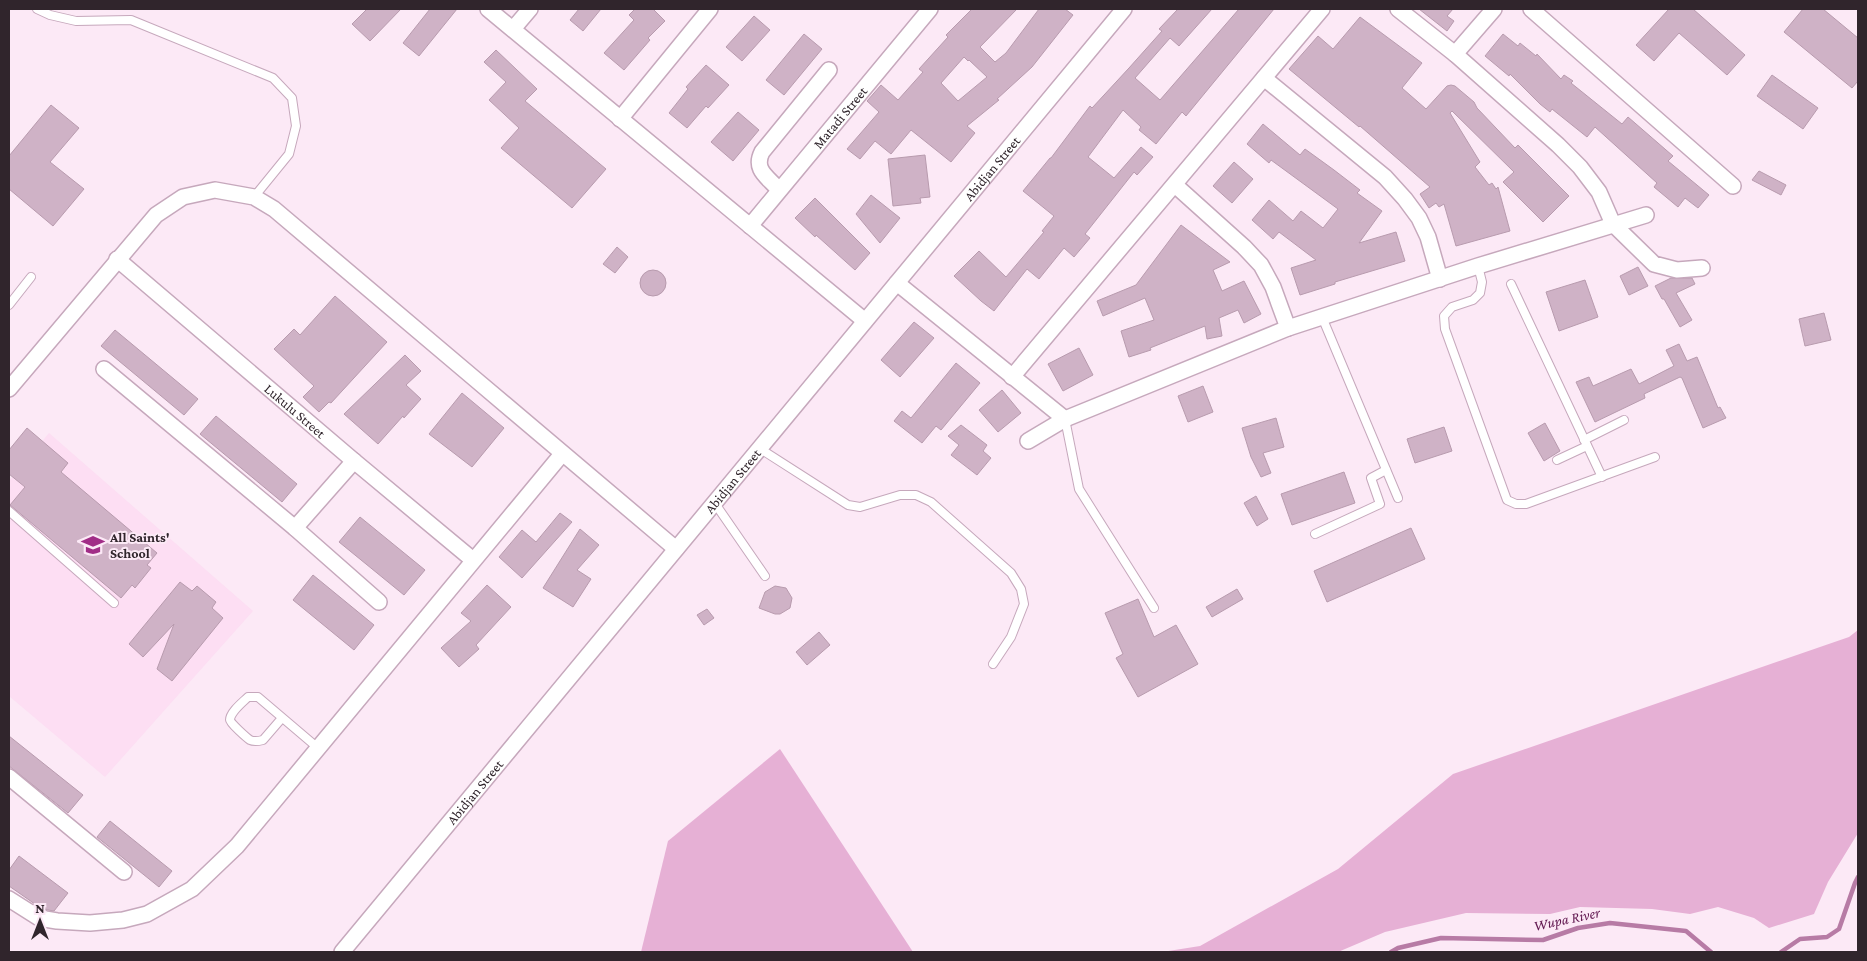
<svg xmlns="http://www.w3.org/2000/svg" width="1867" height="961" font-family="'Crimson Pro',serif">
	<style>
		.built { fill: #fddef3 }
		.green { fill: #e6b0d5 }
		.lines { fill: none; stroke-linecap: round; stroke-linejoin: round }
		.stream { stroke: #b77ba5; stroke-width: 4.5 }
		.building { fill: #cfb2c6; stroke: #b89bae; fill-rule: evenodd }
		.lane-casing { stroke: #c6a8bc; stroke-width: 10 }
		.street-casing { stroke: #c6a8bc; stroke-width: 18 }
		.lane { stroke: #fff; stroke-width: 8 }
		.street { stroke: #fff; stroke-width: 15 }
		.labels { text-anchor: middle; dominant-baseline: central; stroke-width: 4; stroke-linejoin: round; paint-order: stroke }
		.street-label { font-size: 14px; fill: #30252c; stroke: #fce9f6 }
		.poi-label { font-size: 14px; font-weight: bold; fill: #30252c; stroke: #fce9f6; text-anchor: start }
		.water-label { font-size: 15px; font-style: italic; fill: #631a52; stroke: #fce9f6 }
	</style>
	<rect width="100%" height="100%" fill="#fce9f6"/>
	<!-- built -->
	<polygon class="built" points="49,433 253,611 105,777 9,696 9,477 11,479"/>
	<!-- green -->
	<g class="green">
		<polygon points="1858,630 1858,833 1828,882 1814,914 1769,928 1754,918 1718,907 1690,914 1652,909 1580,907 1550,914 1466,913 1385,932 1338,952 1162,952 1200,946 1338,869 1453,774 1849,637"/>
		<polygon points="780,749 913,952 641,952 668,841"/>
	</g>
	<g class="lines">
		<!-- stream -->
		<g class="stream">
			<polyline points="1391,952 1398,948 1441,938 1543,940 1578,928 1610,923 1686,931 1711,952"/>
			<polyline points="1781,952 1800,939 1827,937 1839,929 1855,883 1858,877"/>
		</g>
	</g>
	<!-- building -->
	<g class="building">
		<polygon points="367,9 401,9 370,41 352,24"/>
		<polygon points="430,9 457,9 419,56 403,43"/>
		<polygon points="579,9 601,9 583,31 570,20"/>
		<polygon points="635,9 653,9 665,21 648,38 650,40 624,70 604,53 634,20 629,15"/>
		<path d="M972,9H1017L980,47L995,62L1006,53L1039,9H1065L1073,15L1032,67L997,99L999,100L967,126L975,133L951,162L911,130L891,154L875,141L860,159L847,149L879,112L867,101L881,85L898,100L923,72L919,69L948,37L946,35ZM964,57L968,61L969,60L987,77L958,101L941,83Z"/>
		<polygon points="1178,9 1212,9 1179,46 1170,38 1135,78 1160,100 1239,9 1274,9 1186,116 1182,112 1156,144 1139,130 1141,127 1123,110 1088,157 1114,178 1141,147 1153,157 1137,175 1134,172 1085,234 1090,238 1074,257 1064,248 1039,279 1027,269 994,311 981,301 954,276 979,251 1006,277 1044,232 1042,231 1054,216 1023,191 1050,158 1051,158 1090,106 1092,108 1129,68 1162,31 1159,29"/>
		<polygon points="1419,9 1453,9 1447,16 1454,21 1447,31"/>
		<polygon points="1669,9 1693,9 1745,55 1727,75 1679,33 1654,61 1636,45"/>
		<polygon points="1803,9 1823,9 1858,38 1858,81 1852,88 1784,32"/>
		<polygon points="754,16 770,30 742,61 726,47"/>
		<polygon points="1360,17 1422,63 1402,88 1426,109 1447,86 1451,85 1455,86 1474,102 1477,108 1515,148 1518,145 1569,196 1543,222 1503,182 1514,172 1452,111 1450,113 1480,162 1475,167 1489,185 1492,183 1496,189 1498,187 1510,231 1456,246 1444,204 1439,207 1436,203 1429,208 1420,194 1430,187 1360,126 1359,127 1289,69 1318,36 1333,49"/>
		<polygon points="804,34 822,49 784,95 766,80"/>
		<polygon points="1503,34 1518,46 1520,43 1536,56 1537,54 1561,79 1564,75 1573,81 1571,83 1622,124 1628,117 1673,156 1668,161 1709,195 1698,208 1685,198 1678,207 1654,187 1657,183 1595,127 1587,137 1552,109 1550,112 1540,104 1510,74 1509,76 1485,56"/>
		<polygon points="496,50 537,89 525,101 606,169 572,208 501,148 519,128 489,100 506,82 484,62"/>
		<polygon points="706,65 729,85 708,108 706,106 687,128 669,113 688,89 686,87"/>
		<polygon points="1772,75 1818,108 1803,129 1757,96"/>
		<polygon points="51,105 79,128 50,162 84,189 53,226 9,189 9,156"/>
		<polygon points="738,112 759,130 733,161 711,142"/>
		<polygon points="1263,124 1300,155 1305,149 1334,170 1360,190 1357,193 1382,211 1359,243 1396,232 1405,261 1335,282 1335,284 1300,295 1291,268 1316,260 1279,232 1273,239 1252,220 1269,200 1293,221 1301,211 1323,228 1338,209 1271,160 1269,163 1247,144"/>
		<polygon points="925,155 930,197 920,198 921,203 893,206 888,159"/>
		<polygon points="1234,162 1253,179 1232,203 1213,186"/>
		<polygon points="1759,171 1786,185 1781,195 1752,180"/>
		<polygon points="871,195 900,218 880,243 856,214"/>
		<polygon points="815,198 870,253 855,270 816,235 815,237 795,218"/>
		<polygon points="1181,225 1230,262 1213,270 1222,291 1244,281 1261,314 1244,323 1238,310 1219,318 1222,336 1207,339 1205,326 1150,348 1151,350 1129,357 1121,331 1154,320 1145,298 1103,316 1097,301 1136,285"/>
		<polygon points="617,247 628,257 615,273 603,264"/>
		<polygon points="1638,267 1648,286 1629,295 1620,276"/>
		<circle cx="653" cy="283" r="13"/>
		<polygon points="1671,278 1692,278 1695,284 1676,293 1692,320 1680,327 1664,299 1662,299 1655,286"/>
		<polygon points="1585,280 1598,317 1559,331 1546,292"/>
		<polygon points="335,296 387,342 331,403 329,402 319,412 303,397 314,386 274,349 294,329 300,335"/>
		<polygon points="1824,313 1831,340 1805,346 1799,319"/>
		<polygon points="914,322 934,338 900,377 881,360"/>
		<polygon points="115,330 198,399 184,415 101,346"/>
		<polygon points="1679,344 1687,361 1697,357 1718,408 1720,407 1726,418 1703,428 1682,378 1680,377 1644,394 1645,398 1595,422 1576,382 1589,377 1593,386 1631,369 1639,384 1674,366 1666,350"/>
		<polygon points="1079,348 1093,375 1063,391 1048,364"/>
		<polygon points="405,355 421,371 406,385 421,399 404,418 403,416 378,444 344,414"/>
		<polygon points="956,363 980,383 941,430 936,426 922,443 894,421 902,411 911,418"/>
		<polygon points="1203,386 1213,412 1188,422 1178,396"/>
		<polygon points="1002,390 1021,413 998,432 979,410"/>
		<polygon points="462,393 504,428 472,467 429,434"/>
		<polygon points="216,416 297,484 282,502 200,434"/>
		<polygon points="1276,418 1284,447 1263,453 1271,473 1261,477 1251,457 1242,428"/>
		<polygon points="1545,423 1560,451 1544,461 1528,433"/>
		<polygon points="961,425 987,445 983,451 991,458 977,475 951,455 959,445 948,436"/>
		<polygon points="1444,427 1452,451 1415,463 1407,439"/>
		<polygon points="27,428 68,463 61,472 157,553 147,565 151,568 135,588 132,585 121,598 10,505 25,487 9,474 9,450"/>
		<polygon points="1344,472 1355,503 1292,525 1281,494"/>
		<polygon points="1256,496 1268,519 1257,526 1244,503"/>
		<polygon points="560,513 572,522 522,578 499,557 522,530 536,542"/>
		<polygon points="360,517 425,570 404,595 339,542"/>
		<polygon points="1411,528 1425,559 1327,602 1314,571"/>
		<polygon points="580,529 599,545 577,570 591,579 573,607 543,588"/>
		<polygon points="313,575 374,625 354,650 293,600"/>
		<polygon points="180,582 192,591 197,586 216,602 212,608 223,618 172,681 157,669 174,624 143,657 129,644"/>
		<polygon points="487,585 511,607 476,645 479,649 459,667 441,648 471,621 461,613"/>
		<polygon points="775,586 786,588 792,598 790,608 780,614 775,614 759,608 765,592"/>
		<polygon points="1237,589 1243,599 1212,617 1206,607"/>
		<polygon points="1138,599 1154,637 1176,625 1198,664 1138,697 1116,658 1123,654 1105,613"/>
		<polygon points="707,609 714,618 704,625 697,615"/>
		<polygon points="819,632 830,645 807,665 796,652"/>
		<polygon points="9,736 83,795 68,813 9,766"/>
		<polygon points="110,821 172,871 159,887 97,837"/>
		<polygon points="19,856 68,893 54,911 42,909 9,886 9,870"/>
	</g>
	<g class="lines">
		<defs>
			<g id="lane">
				<polyline points="37,9 50,15 76,21 131,20 273,78 292,98 296,126 289,154 254,197"/>
				<polyline points="1478,266 1482,282 1480,293 1473,300 1452,307 1444,316 1445,329 1507,500 1516,504 1526,504 1655,457"/>
				<polyline points="1511,284 1602,477"/>
				<polyline points="9,305 31,277"/>
				<polyline points="1322,317 1398,498"/>
				<polyline points="1065,419 1079,489 1154,608"/>
				<polyline points="1584,440 1624,420"/>
				<polyline points="759,448 848,505 860,507 900,495 916,495 931,502 1011,573 1021,589 1024,604 1011,637 993,664"/>
				<polyline points="1557,460 1587,446"/>
				<polyline points="714,502 765,576"/>
				<polyline points="9,511 114,603"/>
				<polyline points="1315,534 1380,504 1371,478 1386,470"/>
				<path d="M282,718L263,740C259,741 254,742 250,740C247,738 230,723 230,720C230,712 243,702 248,697H258L318,748"/>
			</g>
			<g id="street">
				<polyline points="488,9 865,321"/>
				<polyline points="1398,9 1455,54 1558,145 1580,167 1599,192 1613,224 1654,264 1677,270 1702,268"/>
				<polyline points="1531,9 1733,186"/>
				<polyline points="513,29 530,9"/>
				<polyline points="1455,54 1494,9"/>
				<polyline points="1264,78 1385,177 1405,199 1419,218 1428,237 1440,279"/>
				<polyline points="620,119 710,9"/>
				<polyline points="1175,185 1244,247 1261,265 1273,287 1288,328"/>
				<path d="M779,190C768,177 753,170 762,152L829,70"/>
				<path id="s1" d="M750,226L930,9"/>
				<path id="s2" d="M117,259L354,461L473,560"/>
				<polyline points="897,283 1065,419"/>
				<polyline points="104,369 295,528 379,602"/>
				<polyline points="1012,377 1322,9"/>
				<path d="M9,389L156,215L183,197L215,190L254,197L274,209C409,322 541,436 676,549"/>
				<polyline points="1028,441 1065,419 1288,328 1478,266 1646,215"/>
				<polyline points="295,528 354,461"/>
				<polyline points="9,777 124,872"/>
				<polyline points="9,899 39,918 57,921 90,923 123,920 147,914 192,889 237,846 562,454"/>
				<path id="s3" d="M342,952L1124,9"/>
			</g>
		</defs>
		<!-- lane casing -->
		<use href="#lane" class="lane-casing"/>
		<!-- street casing -->
		<use href="#street" class="street-casing"/>
		<!-- lane -->
		<use href="#lane" class="lane"/>
		<!-- street -->
		<use href="#street" class="street"/>
	</g>
	<!-- icons -->
	<defs>
		<symbol id="school-bare" viewBox="-9 -9 18 18"><path d="M0-5L7-2L0 1L-7-2ZM-4 1L0 2.5L4 1V4Q0 6-4 4Z" fill="#a12d87" stroke="#fce9f6" stroke-width="2.5" paint-order="stroke"/></symbol>
	</defs>
	<g fill-rule="evenodd">
		<use href="#school-bare" x="77" y="529" width="32" height="32"/>
	</g>
	<g class="labels">
		<!-- street labels -->
		<g class="street-label">
			<text stroke="none"><textPath href="#s1" startOffset="141">Matadi Street</textPath></text>
			<text stroke="none"><textPath href="#s3" startOffset="1018">Abidjan Street</textPath></text>
			<text stroke="none"><textPath href="#s2" startOffset="234">Lukulu Street</textPath></text>
			<text stroke="none"><textPath href="#s3" startOffset="612">Abidjan Street</textPath></text>
			<text stroke="none"><textPath href="#s3" startOffset="208">Abidjan Street</textPath></text>
		</g>
		<!-- poi labels -->
		<g class="poi-label">
			<text x="110" y="537">All Saints'<tspan x="110" dy="16">School</tspan></text>
		</g>
		<!-- water labels -->
		<g class="water-label">
			<text transform="translate(1567 919) rotate(-12)">Wupa River</text>
		</g>
	</g>
	<!-- border -->
	<rect width="1867" height="961" fill="none" stroke="#30252c" stroke-width="20"/>
	<!-- north arrow -->
	<g transform="translate(40 921)" stroke="#fce9f6" stroke-width="4" paint-order="stroke">
	<path d="M0-4L9 19L0 12L-9 19Z" fill="#30252c"/>
	<text y="-8" font-size="14" font-weight="bold" text-anchor="middle" fill="#30252c">N</text>
	</g>
</svg>
